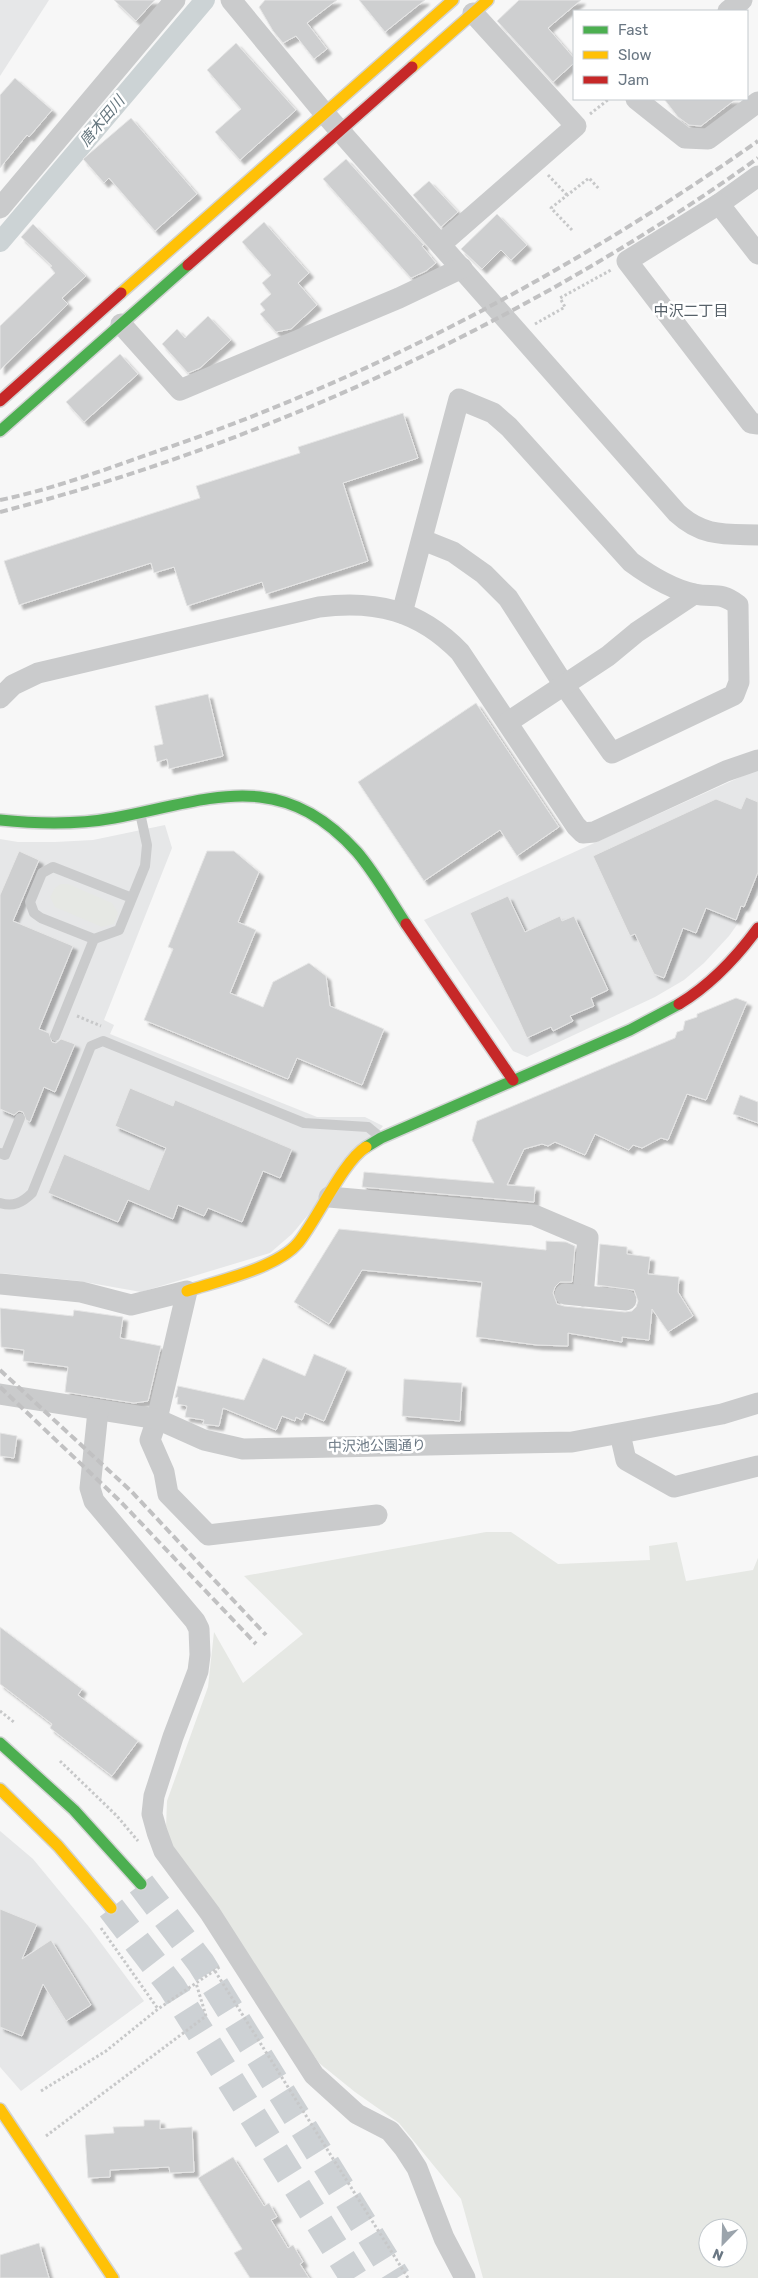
<svg xmlns="http://www.w3.org/2000/svg" width="758" height="2278" font-family="Rubik,'Noto Sans JP',sans-serif">
	<style>
		.built { fill: #e6e7e8 }
		.green { fill: #e6e8e4; fill-rule: evenodd }
		.lines { fill: none; stroke-linecap: round; stroke-linejoin: round }
		.canal { stroke: #ccd3d5; stroke-width: 20 }
		.building { fill: #cecfd0; stroke: #e6e6e6; filter: url(#shadow) }
		.secondary-tunnel { stroke: #cdd1d4; stroke-width: 28; stroke-dasharray: 28 14; stroke-linecap: butt }
		.fast-casing { stroke: #d3d4d4; stroke-width: 14 }
		.slow-casing { stroke: #d3d4d4; stroke-width: 14 }
		.jam-casing { stroke: #d3d4d4; stroke-width: 14 }
		.path { stroke: #c7c8c9; stroke-width: 3; stroke-dasharray: 2.5 2.5; stroke-linecap: butt }
		.lane { stroke: #cacbcc; stroke-width: 10 }
		.street { stroke: #cacbcc; stroke-width: 21 }
		.fast { stroke: #4caf50; stroke-width: 11 }
		.slow { stroke: #ffc107; stroke-width: 11 }
		.jam { stroke: #c62828; stroke-width: 11 }
		.rail { stroke: #c1c1c2; stroke-width: 4; stroke-dasharray: 8 4; stroke-linecap: butt }
		.labels { text-anchor: middle; dominant-baseline: central; stroke-width: 5; stroke-linejoin: round; paint-order: stroke }
		.street-label { font-size: 14px; fill: #6a7783; stroke: #fff }
		.water-label { font-size: 15px; font-style: italic; fill: #66777f; stroke: #fff }
		.neighbourhood-label { font-size: 15px; fill: #576169; stroke: #fff }
	</style>
	<defs>
		<filter id="shadow"><feDropShadow dx="4.5" dy="4.5" stdDeviation="1" flood-color="#0004"/></filter>
	</defs>
	<rect width="100%" height="100%" fill="#f7f7f7"/>
	<!-- built -->
	<g class="built">
		<polygon points="0,0 49,0 0,76"/>
		<polygon points="758,769 758,895 729,936 704,963 684,980 655,997 527,1057 513,1051 424,920"/>
		<polygon points="165,825 172,848 104,1020 114,1025 110,1034 317,1117 365,1117 383,1126 292,1234 270,1253 141,1292 79,1281 0,1273 0,839 18,842 55,842 93,840"/>
		<polygon points="0,1831 33,1859 89,1927 144,2001 21,2091 0,2067"/>
	</g>
	<!-- green -->
	<g class="green">
		<polygon points="61,884 68,884 112,903 118,913 114,924 102,927 55,907 50,897 55,888"/>
		<path d="M486,1532H511L558,1564L650,1560L649,1546L677,1542L686,1581L753,1570L758,1558V2278H483L461,2199L399,2123L355,2092L319,2063L173,1852L166,1828L167,1801L208,1687L214,1632L243,1683L303,1634L244,1576ZM708,2228H738V2258H708Z"/>
	</g>
	<g class="lines">
		<!-- canal -->
		<polyline class="canal" points="0,242 205,0"/>
	</g>
	<!-- building -->
	<g class="building">
		<polygon points="114,0 155,0 136,21"/>
		<polygon points="265,0 337,0 307,23 327,49 314,59 296,36 283,43 273,31 259,7"/>
		<polygon points="359,0 425,0 385,32"/>
		<polygon points="519,0 581,0 548,28 574,58 574,63 553,82 497,21"/>
		<polygon points="236,43 296,110 240,160 215,132 241,109 207,70"/>
		<polygon points="15,78 52,110 29,137 27,135 0,168 0,95"/>
		<polygon points="664,99 736,99 701,126 689,125 678,117"/>
		<polygon points="131,118 197,194 155,231 109,178 104,183 83,159"/>
		<polygon points="346,159 424,245 422,246 436,263 426,271 411,278 323,179"/>
		<polygon points="429,181 458,212 441,227 413,195"/>
		<polygon points="497,214 527,245 511,260 501,250 482,269 461,249"/>
		<polygon points="264,222 309,273 298,283 317,305 291,329 276,332 260,314 265,310 260,304 271,294 262,283 271,275 242,242"/>
		<polygon points="33,224 86,276 62,298 68,304 0,370 0,326 55,273 50,267 52,266 21,237"/>
		<polygon points="208,316 231,340 200,368 188,373 162,344 177,329 185,338"/>
		<polygon points="120,354 138,374 84,422 66,402"/>
		<polygon points="403,413 418,458 343,483 368,561 266,594 262,582 187,606 174,567 154,573 151,563 19,605 4,561 200,498 196,486 300,453 298,447"/>
		<polygon points="208,694 223,756 169,769 167,759 157,762 154,746 163,744 155,706"/>
		<polygon points="476,703 559,827 517,856 500,830 424,881 358,782"/>
		<polygon points="746,797 758,802 758,872 744,907 741,906 736,920 706,908 696,933 683,928 664,978 654,974 635,934 630,936 593,856 716,799 741,809"/>
		<polygon points="19,851 39,860 13,921 73,946 39,1029 49,1033 52,1042 56,1043 61,1039 75,1044 55,1092 44,1087 30,1122 26,1120 23,1112 19,1111 14,1115 0,1109 0,895"/>
		<polygon points="207,851 234,851 259,872 238,922 256,930 230,993 263,1007 273,982 309,963 326,976 330,1006 384,1029 362,1085 297,1058 288,1079 144,1020 173,949 168,947"/>
		<polygon points="508,896 525,932 560,916 562,921 574,916 608,990 591,998 594,1006 570,1016 573,1021 553,1031 551,1027 527,1038 470,913"/>
		<polygon points="736,998 747,1002 706,1100 687,1094 668,1140 661,1138 642,1148 633,1145 629,1150 595,1134 585,1155 555,1142 548,1146 542,1144 524,1149 507,1185 535,1187 534,1202 362,1187 364,1172 494,1183 472,1140 477,1121 675,1038 677,1032 683,1030 685,1021 697,1017 697,1014"/>
		<polygon points="130,1088 173,1106 175,1100 292,1149 280,1178 263,1171 242,1222 208,1208 204,1216 178,1205 173,1219 128,1200 118,1222 48,1193 64,1154 149,1190 166,1148 115,1126"/>
		<polygon points="740,1095 758,1102 758,1123 733,1114"/>
		<polygon points="339,1229 546,1250 546,1241 566,1242 575,1246 572,1282 560,1282 555,1287 553,1293 557,1304 564,1306 625,1312 632,1311 636,1307 638,1301 634,1290 597,1285 600,1244 627,1247 627,1254 650,1257 648,1274 679,1277 678,1292 693,1316 668,1332 652,1309 649,1340 622,1337 622,1342 568,1333 568,1346 537,1345 476,1337 482,1282 362,1270 329,1324 294,1302"/>
		<polygon points="0,1308 73,1316 74,1310 123,1317 120,1338 161,1346 148,1401 134,1403 65,1392 68,1367 23,1361 24,1350 1,1347"/>
		<polygon points="314,1354 347,1368 324,1421 305,1413 302,1420 296,1417 295,1421 282,1416 276,1430 223,1408 219,1426 203,1424 204,1420 185,1417 187,1406 177,1404 178,1397 175,1398 178,1386 244,1400 263,1358 305,1376"/>
		<polygon points="404,1379 462,1383 460,1421 402,1416"/>
		<polygon points="0,1433 17,1436 14,1458 0,1456"/>
		<polygon points="0,1627 82,1689 78,1695 138,1741 112,1776 50,1728 52,1724 0,1684"/>
		<polygon points="0,1909 37,1924 22,1959 51,1940 91,2005 66,2021 43,1984 22,2036 0,2027"/>
		<polygon points="144,2120 160,2120 160,2129 192,2127 194,2172 170,2173 169,2167 110,2170 110,2177 88,2178 85,2135 114,2133 113,2127 144,2126"/>
		<polygon points="233,2157 264,2206 269,2203 277,2217 271,2220 288,2248 293,2245 303,2262 300,2264 309,2278 250,2278 234,2253 242,2249 198,2178"/>
		<polygon points="39,2243 49,2278 0,2278 0,2255"/>
	</g>
	<g class="lines">
		<!-- secondary-tunnel -->
		<g class="secondary-tunnel">
			<polyline points="141,1884 201,1963 397,2278"/>
			<polyline points="111,1908 172,1987 354,2278"/>
		</g>
		<defs>
			<g id="fast">
				<polyline points="0,431 188,265"/>
				<path d="M0,820C38,824 76,825 114,818C209,800 280,766 357,852C375,873 390,900 406,924"/>
				<polyline points="366,1147 381,1138 630,1030 679,1004"/>
				<polyline points="0,1743 74,1810 141,1884"/>
			</g>
			<g id="slow">
				<polyline points="412,67 488,0"/>
				<polyline points="121,293 453,0"/>
				<path d="M187,1291C218,1281 277,1268 298,1243C317,1220 343,1161 366,1147"/>
				<polyline points="0,1789 58,1846 111,1908"/>
				<polyline points="0,2109 113,2278"/>
			</g>
			<g id="jam">
				<polyline points="188,265 412,67"/>
				<polyline points="0,401 121,293"/>
				<polyline points="406,924 513,1080"/>
				<path d="M679,1004C712,984 736,958 758,928"/>
			</g>
		</defs>
		<!-- fast casing -->
		<use href="#fast" class="fast-casing"/>
		<!-- slow casing -->
		<use href="#slow" class="slow-casing"/>
		<!-- jam casing -->
		<use href="#jam" class="jam-casing"/>
		<!-- path -->
		<g class="path">
			<polyline points="590,114 609,99"/>
			<polyline points="548,175 567,195"/>
			<polyline points="572,230 551,208 589,178 600,190"/>
			<polyline points="535,324 565,307 560,298 611,270"/>
			<polyline points="77,1016 101,1026"/>
			<polyline points="0,1711 15,1723"/>
			<polyline points="60,1761 117,1816 138,1841"/>
			<polyline points="101,1928 158,2009"/>
			<polyline points="215,1971 408,2278"/>
			<polyline points="41,2091 106,2051 158,2009 221,1966"/>
			<polyline points="46,2136 206,2016 196,1983"/>
		</g>
		<!-- lane -->
		<g class="lane">
			<polyline points="132,898 53,867 42,873 30,902 34,913 41,918 94,939 119,930 145,866 147,845 140,813"/>
			<polyline points="55,1036 94,939"/>
			<polyline points="0,1153 5,1155 20,1118"/>
			<path d="M0,1203C13,1207 22,1203 32,1193L91,1046L103,1041L304,1123L368,1127L380,1137"/>
		</g>
		<!-- street -->
		<g class="street">
			<path d="M231,0L325,114L677,513C703,537 725,534 758,535"/>
			<polyline points="728,11 742,0"/>
			<polyline points="636,99 685,138 708,139 758,102"/>
			<polyline points="758,176 719,204 627,261 751,423 758,424"/>
			<polyline points="719,204 758,254"/>
			<polyline points="0,208 175,0"/>
			<polyline points="441,244 576,126 473,13"/>
			<polyline points="121,324 180,390 399,298 462,268"/>
			<path d="M402,613L459,399L493,413L509,427L631,562C650,576 671,589 694,594C714,598 720,591 738,605L739,682L734,695L612,753L564,685L508,598L484,574L453,552L423,540"/>
			<path d="M0,698L13,685L38,673L319,607C376,600 419,610 460,652L576,826L583,833L594,832L726,771L758,760"/>
			<polyline points="508,722 608,656 637,632 694,594"/>
			<polyline points="329,1197 534,1215 588,1238 583,1296"/>
			<polyline points="0,1284 81,1292 131,1305 187,1291 157,1419 150,1440 164,1472 168,1494 208,1535 377,1515"/>
			<polyline points="565,1294 626,1300"/>
			<polyline points="0,1394 157,1419 204,1440 243,1449 572,1442 722,1414 758,1403"/>
			<polyline points="98,1411 90,1488 94,1501 195,1621 199,1629 200,1655 198,1671 173,1737 154,1796 152,1814 157,1832 164,1851 210,1913 314,2075 357,2114 390,2131 404,2148 417,2168 444,2238 465,2278"/>
			<polyline points="620,1434 626,1460 674,1487 758,1466"/>
		</g>
		<!-- fast -->
		<use href="#fast" class="fast"/>
		<!-- slow -->
		<use href="#slow" class="slow"/>
		<!-- jam -->
		<use href="#jam" class="jam"/>
		<!-- rail -->
		<g class="rail">
			<path d="M0,500C54,489 106,469 158,451C372,378 573,271 758,141"/>
			<path d="M0,512C267,443 534,318 758,158"/>
			<polyline points="0,1370 131,1491 266,1635"/>
			<polyline points="0,1387 121,1502 256,1644"/>
		</g>
	</g>
	<g class="labels">
		<!-- street labels -->
		<g class="street-label">
			<text transform="translate(377 1446) rotate(-1)">中沢池公園通り</text>
		</g>
		<!-- water labels -->
		<g class="water-label">
			<text transform="translate(102 121) rotate(-50)">唐木田川</text>
		</g>
		<!-- neighbourhood labels -->
		<g class="neighbourhood-label">
			<text x="691" y="311">中沢二丁目</text>
		</g>
	</g>
	<!-- legend -->
	<rect x="573" y="10" width="175" height="90" fill="#ffffff" stroke="#c3c9cd"/>
	<rect x="583" y="26" width="25" height="8" fill="#4caf50" stroke="#c3c9cd"/>
	<text x="618" y="35" font-size="15" fill="#6a7783">Fast</text>
	<rect x="583" y="51" width="25" height="8" fill="#ffc107" stroke="#c3c9cd"/>
	<text x="618" y="60" font-size="15" fill="#6a7783">Slow</text>
	<rect x="583" y="76" width="25" height="8" fill="#c62828" stroke="#c3c9cd"/>
	<text x="618" y="85" font-size="15" fill="#6a7783">Jam</text>
	<!-- north arrow -->
	<g transform="translate(723 2243) rotate(203)"><circle r="24" fill="#ffffff" stroke="#c3c9cd"/>
	<path d="M0-4L9 19L0 12L-9 19Z" fill="#9ba4ac"/>
	<text y="-8" font-size="14" font-weight="bold" text-anchor="middle" fill="#6a7783">N</text>
	</g>
</svg>
